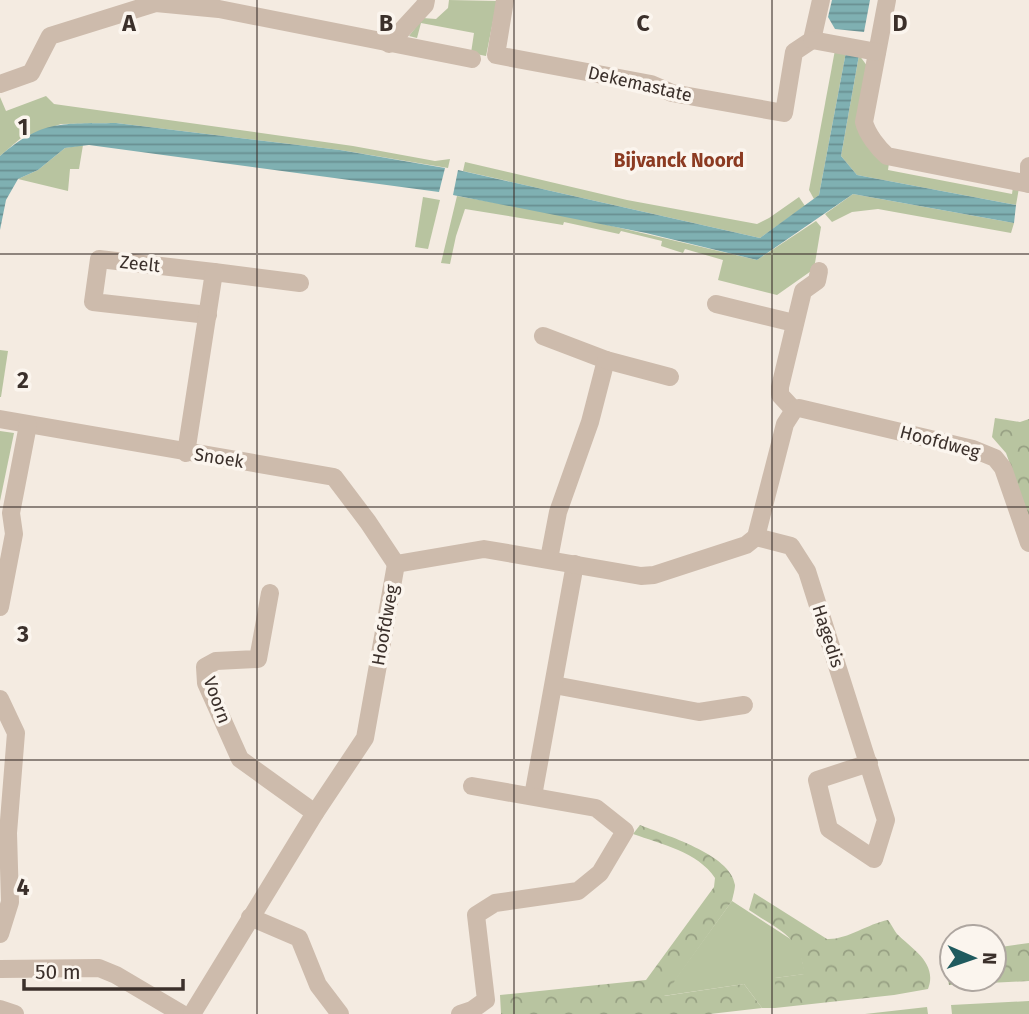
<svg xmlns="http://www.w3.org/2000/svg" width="1029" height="1014" font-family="'Fira Sans',sans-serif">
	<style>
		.green { fill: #b8c4a0 }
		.forest { fill: url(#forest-crowns) }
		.water { fill: url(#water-rules) }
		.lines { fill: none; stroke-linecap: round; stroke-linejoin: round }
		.minor { stroke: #cdbbac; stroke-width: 18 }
		.grid { fill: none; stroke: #3b302b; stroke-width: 2; stroke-opacity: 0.55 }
		.labels { text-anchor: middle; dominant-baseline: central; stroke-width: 7; stroke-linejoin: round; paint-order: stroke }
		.street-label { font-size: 18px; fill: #3b302b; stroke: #fbf5ee }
		.neighbourhood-label { font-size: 19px; font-weight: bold; fill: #8c3b22; stroke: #fbf5ee }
		.grid-label { font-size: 23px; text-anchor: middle; font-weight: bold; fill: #3b302b; stroke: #fbf5ee; stroke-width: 7; stroke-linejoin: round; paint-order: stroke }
	</style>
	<defs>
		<pattern id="forest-crowns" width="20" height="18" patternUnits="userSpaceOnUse" patternTransform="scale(1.75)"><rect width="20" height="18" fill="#b8c4a0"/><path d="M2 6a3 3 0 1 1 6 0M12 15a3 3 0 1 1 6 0" fill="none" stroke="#97a083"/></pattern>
		<pattern id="water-rules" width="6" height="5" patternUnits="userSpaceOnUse" patternTransform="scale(1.75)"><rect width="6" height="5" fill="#7fb0b2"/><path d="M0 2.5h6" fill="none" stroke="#699091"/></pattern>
	</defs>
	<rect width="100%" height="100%" fill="#f4ebe1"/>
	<!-- green -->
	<g class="green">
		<polygon points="449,0 497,1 486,56 471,53 474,33 421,23 417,38 409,36 423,18 436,19 448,8"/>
		<polygon points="835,50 846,52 819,195 814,199 809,190"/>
		<polygon points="859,55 868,67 858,127 889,163 888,170 1012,194 1013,187 1019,188 1016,205 857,175 841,156"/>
		<polygon points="46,96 54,104 353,146 435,161 450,159 448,168 340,150 116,123 61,124 21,138 0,156 0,97 6,111"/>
		<polygon points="83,145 79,169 70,169 68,191 18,179 38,170 65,148"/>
		<polygon points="465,162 627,200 757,224 769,218 799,197 805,206 760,238 463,171"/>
		<polygon points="853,194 1014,223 1011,233 878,209 852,212 832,222 825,214"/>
		<polygon points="457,196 565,215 757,260 816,221 821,227 814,269 777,295 718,280 723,260 685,249 683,253 661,246 662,241 621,231 619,234 564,222 563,225 465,209 456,236 450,264 441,263"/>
		<polygon points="423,197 440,200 428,249 415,247"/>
		<polygon points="0,350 8,351 1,397 0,397"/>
		<polygon points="0,431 14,433 0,501"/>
		<polygon points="732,901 795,942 800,950 805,974 775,978 775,1008 762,1008 744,984 663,996"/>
		<polygon points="1029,1001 1029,1014 952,1014 951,1005"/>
		<polygon points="927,1007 928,1014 865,1014"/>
	</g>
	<!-- forest -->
	<g class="forest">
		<polygon points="995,418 1020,422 1029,419 1029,517 1006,453 992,437"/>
		<path d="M640,825C664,835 731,854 735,885C735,889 733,896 732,901L664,996L744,984L762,1008L710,1014H501L500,995L646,980L714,887L715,878C698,852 661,844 633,834Z"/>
		<path d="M754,893L827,939C847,940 867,924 888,920C891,924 894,930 897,934C912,949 938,963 928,989L894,995L775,1008V978L804,974C801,935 778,930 749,910Z"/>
		<polygon points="1029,943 1029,981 949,985 943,955 952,954 952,979 994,979 994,948"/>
	</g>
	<!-- water -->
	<g class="water">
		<polygon points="832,0 870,0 864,32 835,29 828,17"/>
		<polygon points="846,52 859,55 841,156 857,175 1016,205 1014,223 853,194 757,260 646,233 453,195 458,170 760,238 819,195"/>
		<path d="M116,123L340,150L445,168L439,192L89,145L65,148L38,170L18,179L6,200L0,230V156C43,119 62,124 116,123Z"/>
	</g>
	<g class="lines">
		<!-- minor -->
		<g class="minor">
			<polyline points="505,0 496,55 651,84 672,93 784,113 794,52 812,40 821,0"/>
			<path d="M887,0L864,122C867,134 878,148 887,156L1029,184"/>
			<polyline points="812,40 877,52"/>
			<polyline points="389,44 425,5 426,0"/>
			<polyline points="0,84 31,73 50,36 156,3 219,9 472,59"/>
			<polyline points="1029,184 1029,166"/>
			<polyline points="716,304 794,323"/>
			<polyline points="208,315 93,302 99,259 214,272"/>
			<polyline points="543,336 606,360 590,422 558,512 549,559"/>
			<polyline points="606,360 670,377"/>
			<polyline points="794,410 780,395 780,387 803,291 817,281 819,271"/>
			<polyline points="0,419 334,477 368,522 396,564"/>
			<polyline points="186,453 214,272 300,283"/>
			<polyline points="756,537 791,546 807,571 886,820 874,859 829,829 817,780 869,763"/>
			<polyline points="270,593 258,659 216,661 205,667 206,683 240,759 315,813"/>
			<polyline points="0,607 14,534 11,513 28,425"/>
			<polyline points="554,685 699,712 744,705"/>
			<polyline points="0,699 16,733 8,833 10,902 0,934"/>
			<polyline points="533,796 575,564"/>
			<polyline points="250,917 299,938 318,985 340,1014"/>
			<polyline points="0,969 99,968 116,975 182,1014"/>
			<polyline points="0,1009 15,1014"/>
			<polyline points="192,1014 315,813 365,738 396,564 484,549 641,576 654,575 746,545 756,537 785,424 794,410 799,408 973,449 995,458 1003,468 1029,543"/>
			<polyline points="460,1014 472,1010 486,1000 476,915 495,903 578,891 600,873 625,831 596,808 472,786"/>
		</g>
	</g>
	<!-- grid -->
	<path class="grid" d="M257,0V1014M514,0V1014M772,0V1014M0,254H1029M0,507H1029M0,760H1029"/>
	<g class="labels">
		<!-- street labels -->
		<g class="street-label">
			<text transform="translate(640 84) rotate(13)">Dekemastate</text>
			<text transform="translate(140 264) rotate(6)">Zeelt</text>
			<text transform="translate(940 442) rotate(15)">Hoofdweg</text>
			<text transform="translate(219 458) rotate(9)">Snoek</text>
			<text transform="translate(385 625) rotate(-80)">Hoofdweg</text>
			<text transform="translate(828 636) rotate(72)">Hagedis</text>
			<text transform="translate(217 700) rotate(70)">Voorn</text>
		</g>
		<!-- neighbourhood labels -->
		<g class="neighbourhood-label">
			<text x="679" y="160">Bijvanck Noord</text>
		</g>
	</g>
	<g class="grid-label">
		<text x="129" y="31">A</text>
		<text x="386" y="31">B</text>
		<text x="643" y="31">C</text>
		<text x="900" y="31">D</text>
		<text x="23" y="135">1</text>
		<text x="23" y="388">2</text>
		<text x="23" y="642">3</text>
		<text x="23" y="895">4</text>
	</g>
	<!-- north arrow -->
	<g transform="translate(973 958) rotate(92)"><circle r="33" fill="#fbf5ee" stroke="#aea6a0" stroke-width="2"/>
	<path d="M0-5L12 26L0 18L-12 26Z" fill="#1f5a5e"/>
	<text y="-10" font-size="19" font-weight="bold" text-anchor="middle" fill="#3b302b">N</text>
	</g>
	<!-- scale -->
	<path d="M24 979v10h159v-10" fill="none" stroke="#3b302b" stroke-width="3.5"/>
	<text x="35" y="979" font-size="21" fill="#3b302b" stroke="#fbf5ee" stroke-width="5" paint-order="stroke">50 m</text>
</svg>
